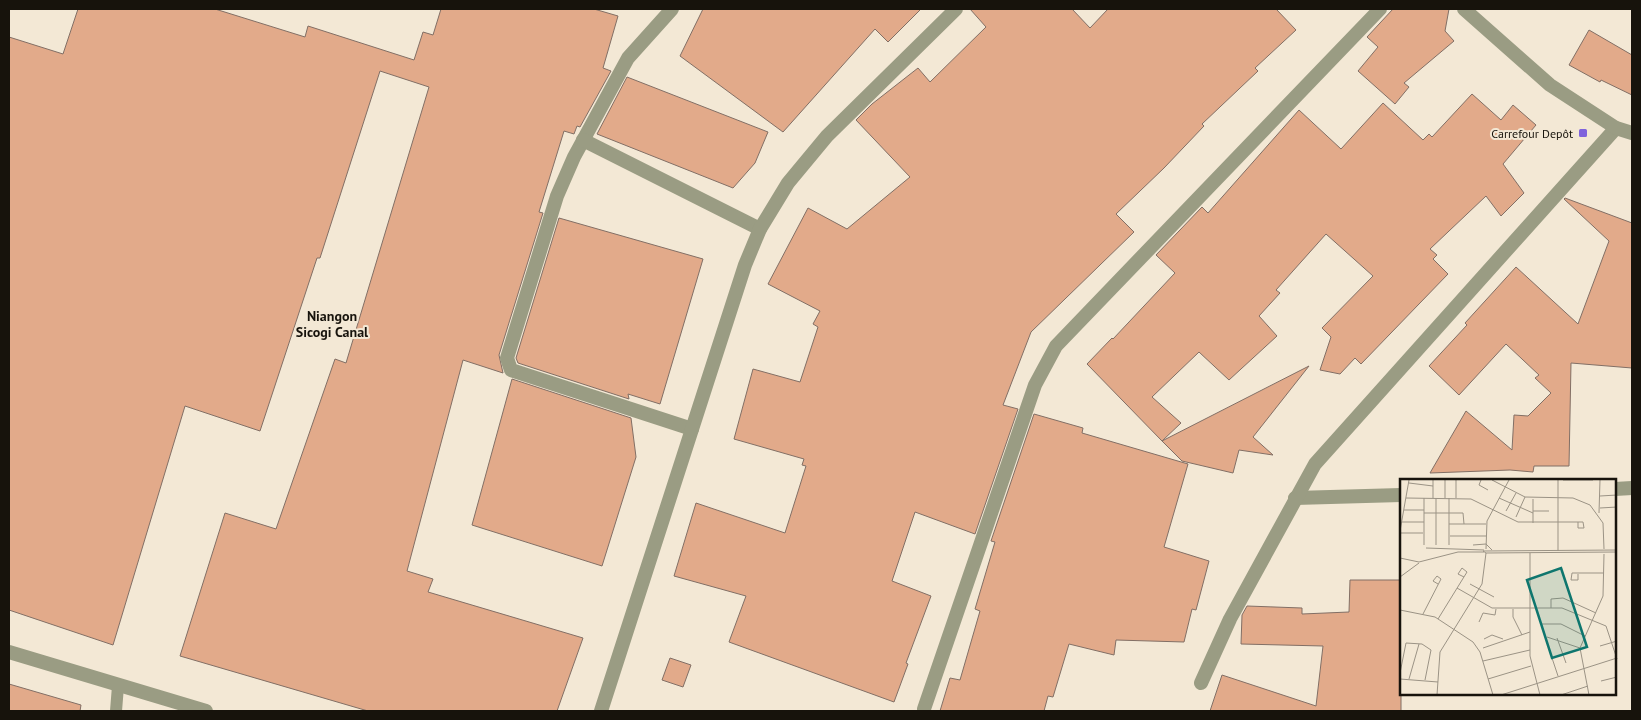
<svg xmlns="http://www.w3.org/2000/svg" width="1641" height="720" font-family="'PT Sans',sans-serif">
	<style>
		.building { fill: #e2aa8a; stroke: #826f65 }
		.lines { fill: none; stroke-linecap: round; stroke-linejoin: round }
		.service { stroke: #9a9c83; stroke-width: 12 }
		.minor { stroke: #9a9c83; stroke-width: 14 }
		.tertiary { stroke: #9a9c83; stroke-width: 14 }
		.poi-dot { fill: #7f62dc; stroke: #f3e8d5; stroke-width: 2 }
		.labels { text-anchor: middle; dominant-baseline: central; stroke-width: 4; stroke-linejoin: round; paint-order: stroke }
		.poi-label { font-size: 12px; fill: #17130c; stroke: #f3e8d5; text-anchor: end }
		.neighbourhood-label { font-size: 14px; font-weight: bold; fill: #17130c; stroke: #f3e8d5 }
		.inset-road { fill: none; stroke: #9b9385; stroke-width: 1 }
		.view { fill: #0f766e; fill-opacity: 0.15; stroke: #0f766e; stroke-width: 2.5 }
		.inset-edge { fill: none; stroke: #17130c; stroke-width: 2.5 }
	</style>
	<rect width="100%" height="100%" fill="#f3e8d5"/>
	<!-- building -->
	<g class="building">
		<polygon points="78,9 215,9 305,37 308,26 414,60 423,32 433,35 441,9 594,9 618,16 603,68 611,71 580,127 577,126 574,134 564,131 539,212 543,213 499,355 503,373 463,360 407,571 433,579 428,592 583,638 557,711 368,711 180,656 225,513 276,529 335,359 346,363 429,87 380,71 320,258 317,258 260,431 185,406 113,645 9,610 9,37 63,54"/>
		<polygon points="703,9 921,9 888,42 875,29 783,132 680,56"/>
		<polygon points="970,9 1072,9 1090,28 1108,9 1276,9 1296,30 1255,68 1258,71 1202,124 1204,126 1164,168 1116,214 1134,232 1031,332 1003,405 1018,409 975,534 915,512 892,581 931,596 906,663 908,664 894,702 729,642 746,596 674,576 696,503 785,533 806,466 802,465 804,459 734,439 753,369 800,382 818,327 813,324 820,311 768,284 808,208 847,229 910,177 856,120 872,104 918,68 930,82 986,27"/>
		<polygon points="1393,9 1449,9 1445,31 1454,41 1404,83 1409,87 1395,104 1358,71 1378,47 1367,37"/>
		<polygon points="1589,30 1632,55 1632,95 1601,80 1600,82 1569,65"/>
		<polygon points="627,77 768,132 755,163 733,188 597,134"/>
		<polygon points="1472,94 1501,120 1513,105 1536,125 1503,164 1524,193 1501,216 1486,196 1430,249 1437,255 1433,259 1448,274 1361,364 1355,358 1340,374 1320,370 1331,337 1322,328 1373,276 1326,234 1276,290 1280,293 1259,316 1277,336 1229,380 1199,352 1152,397 1181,423 1162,441 1087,364 1112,338 1113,339 1175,273 1156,255 1202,207 1208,213 1299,110 1341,149 1383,103 1423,140 1429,134 1432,137"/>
		<polygon points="1565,198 1632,223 1632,368 1571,363 1569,466 1534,466 1533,472 1510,470 1430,473 1466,411 1512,450 1514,415 1528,416 1551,393 1535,378 1539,375 1506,344 1459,395 1429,366 1467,325 1465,323 1516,267 1578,324 1609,241 1564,199"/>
		<polygon points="559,218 703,259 660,404 628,394 629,399 518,363 516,358"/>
		<polygon points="1309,366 1253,437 1273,455 1239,450 1233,473 1182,461 1162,441"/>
		<polygon points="512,379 631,418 636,457 602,566 472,525"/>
		<polygon points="1034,414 1083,428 1082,433 1188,464 1164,547 1209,561 1196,610 1192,609 1184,642 1116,640 1114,655 1069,644 1053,697 1048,696 1044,711 940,711 950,678 960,680 980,611 975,609 995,542 991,541"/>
		<polygon points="1350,580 1401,580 1401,711 1210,711 1222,675 1316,706 1323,646 1241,644 1242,615 1247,606 1302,608 1302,614 1349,612"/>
		<polygon points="670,658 691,665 683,687 662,680"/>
		<polygon points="9,684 81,705 80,711 9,711"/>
	</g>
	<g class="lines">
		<!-- service -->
		<polyline class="service" points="116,711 118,686"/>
		<!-- minor -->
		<g class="minor">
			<polyline points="672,9 628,58 574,157 557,196 507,358 511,370 692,429"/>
			<polyline points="583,140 760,229"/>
			<polyline points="1615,489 1632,488"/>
			<polyline points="1295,498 1401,495"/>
			<polyline points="9,652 206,711"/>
			<polyline points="1201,683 1230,619 1315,464 1616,128"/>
			<polyline points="924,709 1035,385 1056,346 1380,9"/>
			<polyline points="601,711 745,265 760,229 788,183 827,136 956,9"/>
		</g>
		<!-- tertiary -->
		<polyline class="tertiary" points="1464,9 1550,85 1616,128 1632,133"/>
	</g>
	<!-- markers -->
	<rect class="poi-dot" x="1578" y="128" width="10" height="10" rx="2.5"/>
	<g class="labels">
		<!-- poi labels -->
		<g class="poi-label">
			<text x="1573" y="133">Carrefour Depôt</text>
		</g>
		<!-- neighbourhood labels -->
		<g class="neighbourhood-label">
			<text x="332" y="316">Niangon<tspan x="332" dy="16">Sicogi Canal</tspan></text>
		</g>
	</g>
	<!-- overview -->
	<g transform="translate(1400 479)">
		<rect width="216" height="216" fill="#f3e8d5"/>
		<path class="inset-road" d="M33,1V19M45,1V19M56,1V19M81,1L79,6L88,11M92,1L125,18L173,19L190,26L203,44L204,70M158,1V72M163,1H193M9,4L33,7M200,17L217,16M6,19L71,20L118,43H183L184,49H178V43M24,19V66M36,19V66M49,19V66M99,19L133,34M133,20V44M200,29L217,28M4,31H24M106,32L116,14M133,32H149M24,34H63L64,45M199,34L200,1M116,38L125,18M2,43H24M49,45H86M0,52L9,1M0,54H23M50,57H86M73,66L86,65L92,71M26,69L84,71M86,70L87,42L109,1M217,71L83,72L86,74L217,73M130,74V177L140,216M0,79L19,83L58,73H84M178,95V101H171L172,94H204M0,98L19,84M70,105L94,118M57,109L92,129H162L206,147L217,180M151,129V120L163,119L196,134M113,130V138L122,156M0,131L35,138L73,163L80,173L93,216M23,135L41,100L37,97L33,102L38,105M38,140L67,93L62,89L58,95L64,98M79,143L83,134L95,136L96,130M141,145H161L185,157M147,158L180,169M157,159L166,184M84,160L92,156L103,160M148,167L158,197M200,167L217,162M83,169L130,153M83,182L130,171M0,194L6,164L22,165L31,171L25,201M0,200L38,203M9,200L19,165M88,200L131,187M201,202L217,198M37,216L40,173L82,105L86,74M101,216L217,179M161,216L188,207M189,216L180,169L203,117L204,75"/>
		<path class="view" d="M161,89L187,168L152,179L127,101Z"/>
		<rect width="216" height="216" class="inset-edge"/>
	</g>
	<!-- border -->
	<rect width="1641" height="720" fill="none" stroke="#17130c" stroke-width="20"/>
</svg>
